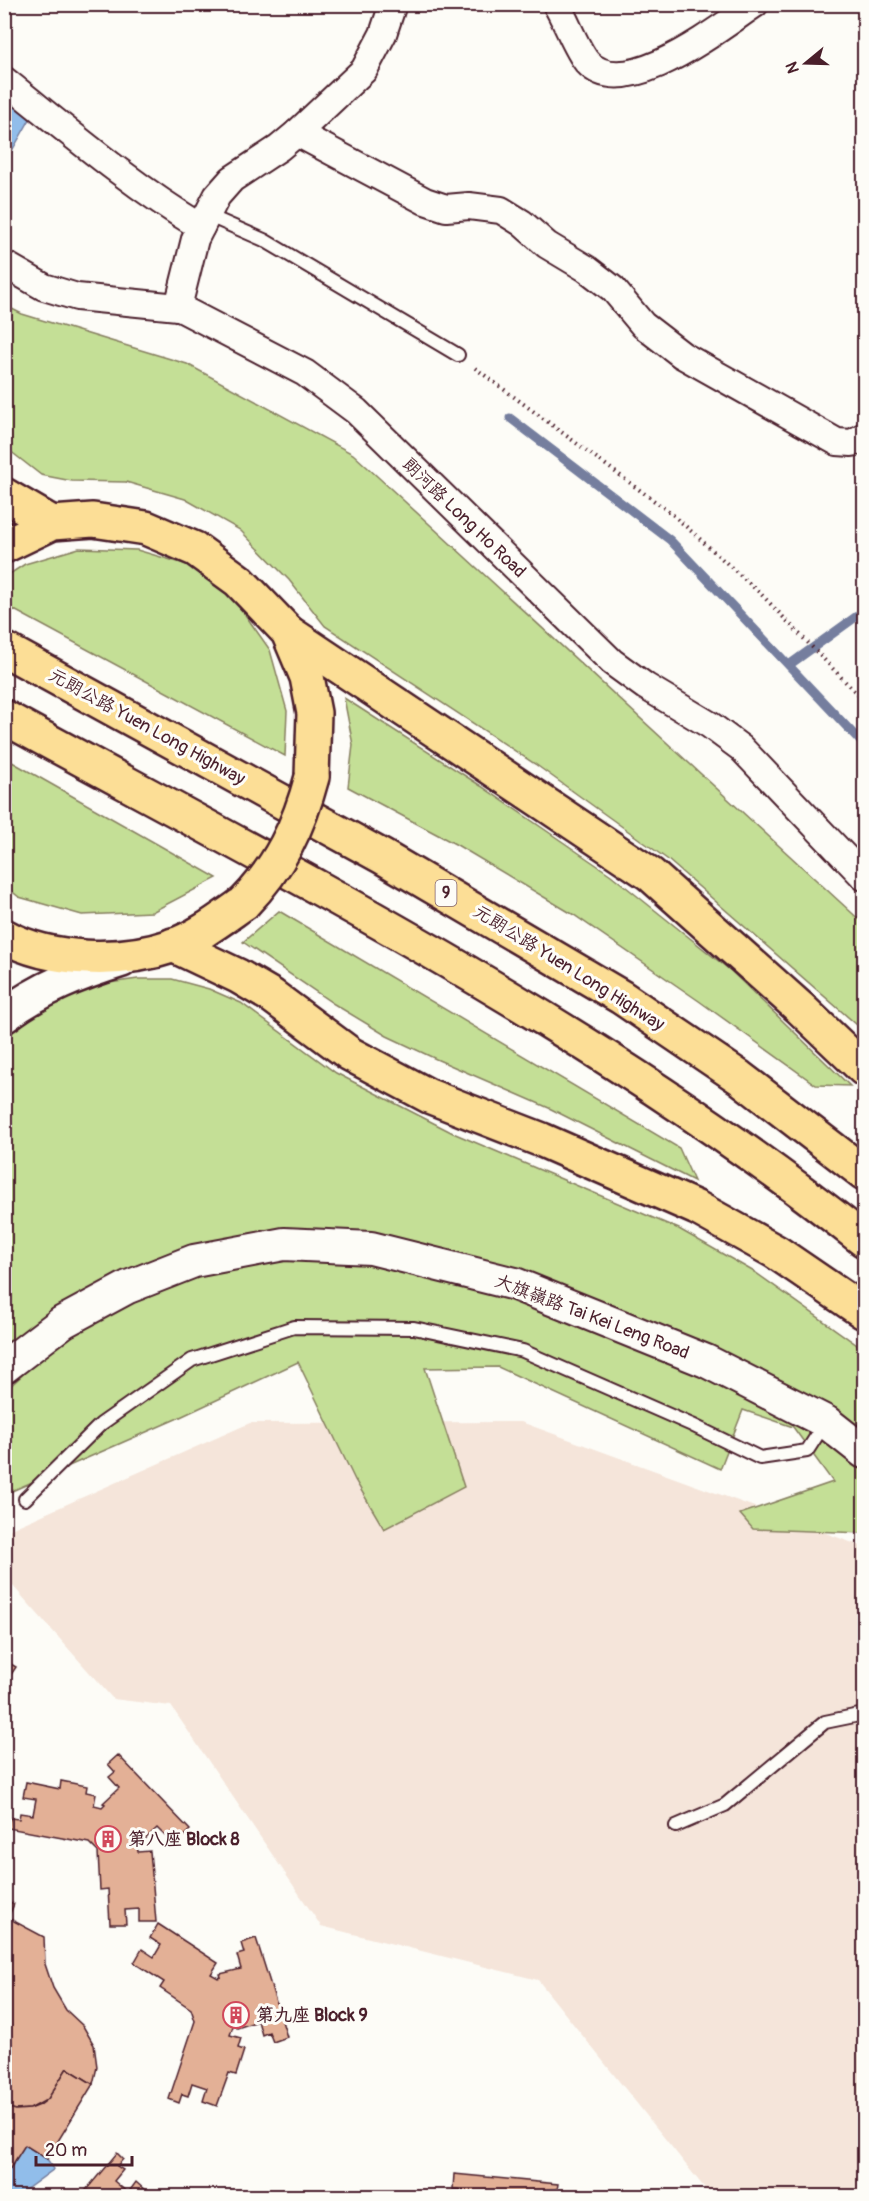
<svg xmlns="http://www.w3.org/2000/svg" width="869" height="2201" font-family="Pangolin,'LXGW WenKai TC',sans-serif">
	<style>
		.built { fill: #f5e5da }
		.green { fill: #c4df96; stroke: #877f60; stroke-width: 1.5 }
		.water { fill: #91bdea; stroke: #757e9e; stroke-width: 1.5 }
		.lines { fill: none; stroke-linecap: round; stroke-linejoin: round }
		.stream { stroke: #757e9e; stroke-width: 9 }
		.building { fill: #e3b096; stroke: #4a1f2b; stroke-width: 1.5 }
		.service-casing { stroke: #4a1f2b; stroke-width: 16 }
		.minor-casing { stroke: #4a1f2b; stroke-width: 30 }
		.tertiary-casing { stroke: #4a1f2b; stroke-width: 36 }
		.secondary-casing { stroke: #4a1f2b; stroke-width: 38 }
		.primary-casing { stroke: #4a1f2b; stroke-width: 38 }
		.motorway-casing { stroke: #4a1f2b; stroke-width: 38 }
		.path { stroke: #4a1f2b; stroke-width: 4; stroke-dasharray: 1.5 4.5; stroke-linecap: butt }
		.service { stroke: #fdfcf7; stroke-width: 12 }
		.minor { stroke: #fdfcf7; stroke-width: 26 }
		.tertiary { stroke: #fdfcf7; stroke-width: 32 }
		.secondary { stroke: #fdfcf7; stroke-width: 33 }
		.primary { stroke: #fcde96; stroke-width: 33 }
		.motorway { stroke: #fcde96; stroke-width: 33 }
		.primary-bridge-casing { stroke: #4a1f2b; stroke-width: 38; stroke-linecap: butt }
		.primary-bridge { stroke: #fcde96; stroke-width: 33 }
		.labels { text-anchor: middle; dominant-baseline: central; stroke-width: 6; stroke-linejoin: round; paint-order: stroke }
		.shield { fill: #fdfcf7; stroke: #806168; stroke-width: 1.5 }
		.shield-label { font-size: 16px; font-weight: bold; fill: #4a1f2b }
		.street-label { font-size: 18px; fill: #4a1f2b; stroke: #fdfcf7 }
		.poi-label { font-size: 18px; font-weight: bold; fill: #4a1f2b; stroke: #fdfcf7; text-anchor: start }
	</style>
	<rect width="100%" height="100%" fill="#fdfcf7"/>
	<filter id="ink" filterUnits="userSpaceOnUse"><feTurbulence type="fractalNoise" baseFrequency=".0167" numOctaves="2"/><feDisplacementMap in="SourceGraphic" scale="12" xChannelSelector="R" yChannelSelector="G"/><feConvolveMatrix kernelMatrix="1 2 1 2 8 2 1 2 1" color-interpolation-filters="sRGB"/></filter>
	<g filter="url(#ink)">
		<!-- built -->
		<polygon class="built" points="521,1422 864,1547 864,2196 711,2196 538,1980 321,1926 171,1706 113,1699 5,1577 4,1532 250,1423"/>
		<!-- green -->
		<g class="green">
			<polygon points="4,305 22,314 187,364 353,454 864,924 864,1031 667,859 535,764 325,626 289,580 240,530 185,499 126,482 72,481 41,475 5,447"/>
			<polygon points="79,548 137,550 188,565 234,599 270,650 287,711 285,756 5,605 5,577 25,564"/>
			<polygon points="344,698 481,786 611,875 731,971 850,1086 816,1085 699,1001 574,915 457,845 348,787 353,745"/>
			<polygon points="5,758 217,878 152,912 82,915 19,897 5,886"/>
			<polygon points="279,911 679,1148 694,1181 549,1108 436,1059 387,1036 334,1004 243,942"/>
			<polygon points="138,979 172,979 209,989 241,1003 336,1073 453,1133 679,1229 756,1273 864,1350 864,1533 753,1529 740,1514 833,1482 793,1427 743,1410 720,1469 498,1367 425,1368 464,1487 384,1529 355,1480 298,1362 176,1419 5,1494 4,1392 32,1366 5,1354 5,1037 28,1015 94,985"/>
		</g>
		<!-- water -->
		<g class="water">
			<polygon points="5,94 33,114 5,163"/>
			<polygon points="25,2145 47,2159 54,2169 17,2196 5,2196 4,2178"/>
		</g>
		<g class="lines">
			<!-- stream -->
			<g class="stream">
				<polyline points="510,418 670,540 864,745"/>
				<polyline points="789,665 864,611"/>
			</g>
		</g>
		<!-- building -->
		<g class="building">
			<polygon points="4,1660 16,1667 4,1685"/>
			<polygon points="118,1755 190,1830 179,1840 172,1832 167,1838 157,1828 141,1843 140,1841 137,1843 138,1852 150,1851 156,1922 139,1922 139,1909 125,1910 126,1924 110,1924 108,1889 100,1890 98,1852 89,1843 8,1828 10,1818 19,1819 20,1813 33,1815 36,1799 23,1797 26,1782 60,1789 61,1781 87,1786 86,1792 96,1794 94,1805 102,1807 105,1804 103,1803 119,1788 109,1777 115,1772 108,1764"/>
			<polygon points="4,1899 14,1904 8,1918 44,1937 45,1964 53,1988 66,2010 83,2026 94,2045 97,2067 93,2084 67,2068 48,2099 30,2109 16,2110 4,2107"/>
			<polygon points="158,1924 218,1963 211,1974 218,1978 221,1977 220,1974 241,1969 237,1955 244,1953 241,1943 256,1938 287,2037 273,2042 269,2032 262,2035 258,2021 237,2028 236,2025 233,2026 230,2035 241,2038 238,2048 244,2050 236,2075 229,2073 217,2106 203,2101 207,2088 192,2083 188,2096 182,2094 179,2103 169,2099 195,2021 191,2009 160,1988 164,1982 134,1963 142,1949 154,1957 161,1945 150,1938"/>
			<polygon points="67,2068 93,2084 47,2159 25,2145 4,2178 4,2107 16,2110 30,2109 40,2105 48,2099"/>
			<polygon points="117,2153 123,2159 117,2166 123,2170 114,2181 128,2193 136,2182 145,2190 140,2196 81,2196"/>
			<polygon points="454,2174 558,2184 556,2196 463,2196 463,2190 453,2189"/>
		</g>
		<g class="lines">
			<defs>
				<g id="service">
					<polyline points="207,215 264,240 458,355"/>
					<polyline points="25,1499 101,1424 192,1360 294,1327 414,1328 523,1351 692,1425 760,1458 807,1451 825,1423"/>
					<polyline points="676,1826 725,1805 825,1722 864,1714"/>
				</g>
				<g id="minor">
					<path d="M556,4C566,20 576,49 587,62C625,104 720,27 755,4"/>
					<path d="M4,80C68,131 131,185 201,227"/>
					<polyline points="297,133 425,201 446,208 469,206 501,210 522,223 547,245 587,269 613,289 643,325 682,355 837,442 852,443 864,436"/>
					<polyline points="4,264 44,287 77,297 178,307 305,373 356,411 612,662 645,686 710,725 741,748 864,877"/>
					<polyline points="178,307 195,239 217,196 232,179 279,148 297,133 364,70 383,34 393,4"/>
				</g>
				<polyline id="tertiary" points="4,1367 63,1322 128,1287 194,1261 284,1244 371,1248 515,1284 706,1361 826,1422 864,1452"/>
				<path id="secondary" d="M4,1016C40,988 80,973 122,960"/>
				<g id="primary">
					<polyline points="4,495 52,523"/>
					<polyline points="4,546 52,523 93,520 146,528 195,549 239,581 288,632 307,677 314,713 312,777"/>
					<path d="M4,936C51,962 122,963 172,946C198,937 221,919 244,903"/>
				</g>
				<g id="motorway">
					<polyline points="288,632 650,874 799,1007 864,1069"/>
					<polyline points="4,649 383,857 621,997 739,1077 864,1173"/>
					<path d="M4,717C299,878 601,1030 864,1240"/>
					<polyline points="173,945 238,976 272,996 350,1054 429,1096 542,1140 697,1208 776,1252 864,1312"/>
				</g>
			</defs>
			<!-- service casing -->
			<use href="#service" class="service-casing"/>
			<!-- minor casing -->
			<use href="#minor" class="minor-casing"/>
			<!-- tertiary casing -->
			<use href="#tertiary" class="tertiary-casing"/>
			<!-- secondary casing -->
			<use href="#secondary" class="secondary-casing"/>
			<!-- primary casing -->
			<use href="#primary" class="primary-casing"/>
			<!-- motorway casing -->
			<use href="#motorway" class="motorway-casing"/>
			<!-- path -->
			<polyline class="path" points="475,368 672,514 760,593 864,701"/>
			<!-- service -->
			<use href="#service" class="service"/>
			<!-- minor -->
			<use href="#minor" class="minor"/>
			<!-- tertiary -->
			<use href="#tertiary" class="tertiary"/>
			<!-- secondary -->
			<use href="#secondary" class="secondary"/>
			<!-- primary -->
			<use href="#primary" class="primary"/>
			<!-- motorway -->
			<use href="#motorway" class="motorway"/>
			<defs>
				<path id="primary-bridge" d="M244,903C280,866 299,826 312,777"/>
			</defs>
			<!-- primary-bridge casing -->
			<use href="#primary-bridge" class="primary-bridge-casing"/>
			<!-- primary-bridge -->
			<use href="#primary-bridge" class="primary-bridge"/>
		</g>
	</g>
	<!-- icons -->
	<defs>
		<symbol id="building-ring" viewBox="-11 -11 22 22"><circle r="9.5" fill="#fdfcf7" stroke="#d1495b" stroke-width="1.5"/><path d="M-4-6H4V6H1V3H-1V6H-4ZM-2.5-4.3h1.7v1.8h-1.7ZM.8-4.3h1.7v1.8H.8ZM-2.5-1h1.7V.8h-1.7ZM.8-1h1.7V.8H.8Z" fill="#d1495b"/></symbol>
	</defs>
	<g fill-rule="evenodd">
		<use href="#building-ring" x="93" y="1824" width="30" height="30"/>
		<use href="#building-ring" x="221" y="2000" width="30" height="30"/>
	</g>
	<g class="labels">
		<!-- shield labels -->
		<rect class="shield" x="435.5" y="880" width="21" height="26" rx="4.5"/>
		<g class="shield-label">
			<text x="446" y="893">9</text>
		</g>
		<!-- street labels -->
		<g class="street-label">
			<text transform="translate(464 518) rotate(44)">朗河路 Long Ho Road</text>
			<text transform="translate(147 727) rotate(29)">元朗公路 Yuen Long Highway</text>
			<text transform="translate(569 968) rotate(32)">元朗公路 Yuen Long Highway</text>
			<text transform="translate(592 1317) rotate(21)">大旗嶺路 Tai Kei Leng Road</text>
		</g>
		<!-- poi labels -->
		<g class="poi-label">
			<text x="128" y="1839">第八座 Block 8</text>
			<text x="256" y="2015">第九座 Block 9</text>
		</g>
	</g>
	<!-- margin -->
	<rect width="869" height="2201" fill="none" stroke="#fdfcf7" stroke-width="24"/>
	<rect x="12" y="12" width="845" height="2177" fill="none" stroke="#4a1f2b" stroke-width="2" filter="url(#ink)"/>
	<!-- north arrow -->
	<g transform="translate(806 63) rotate(251)" stroke="#fdfcf7" stroke-width="4.5" paint-order="stroke">
	<path d="M0-4.5L10 22L0 15L-10 22Z" fill="#4a1f2b"/>
	<text y="-9" font-size="16" font-weight="bold" text-anchor="middle" fill="#4a1f2b">N</text>
	</g>
	<!-- scale -->
	<path d="M36 2156v9h96v-9" fill="none" stroke="#4a1f2b" stroke-width="3"/>
	<text x="45" y="2156" font-size="18" fill="#4a1f2b" stroke="#fdfcf7" stroke-width="4.5" paint-order="stroke">20 m</text>
</svg>
